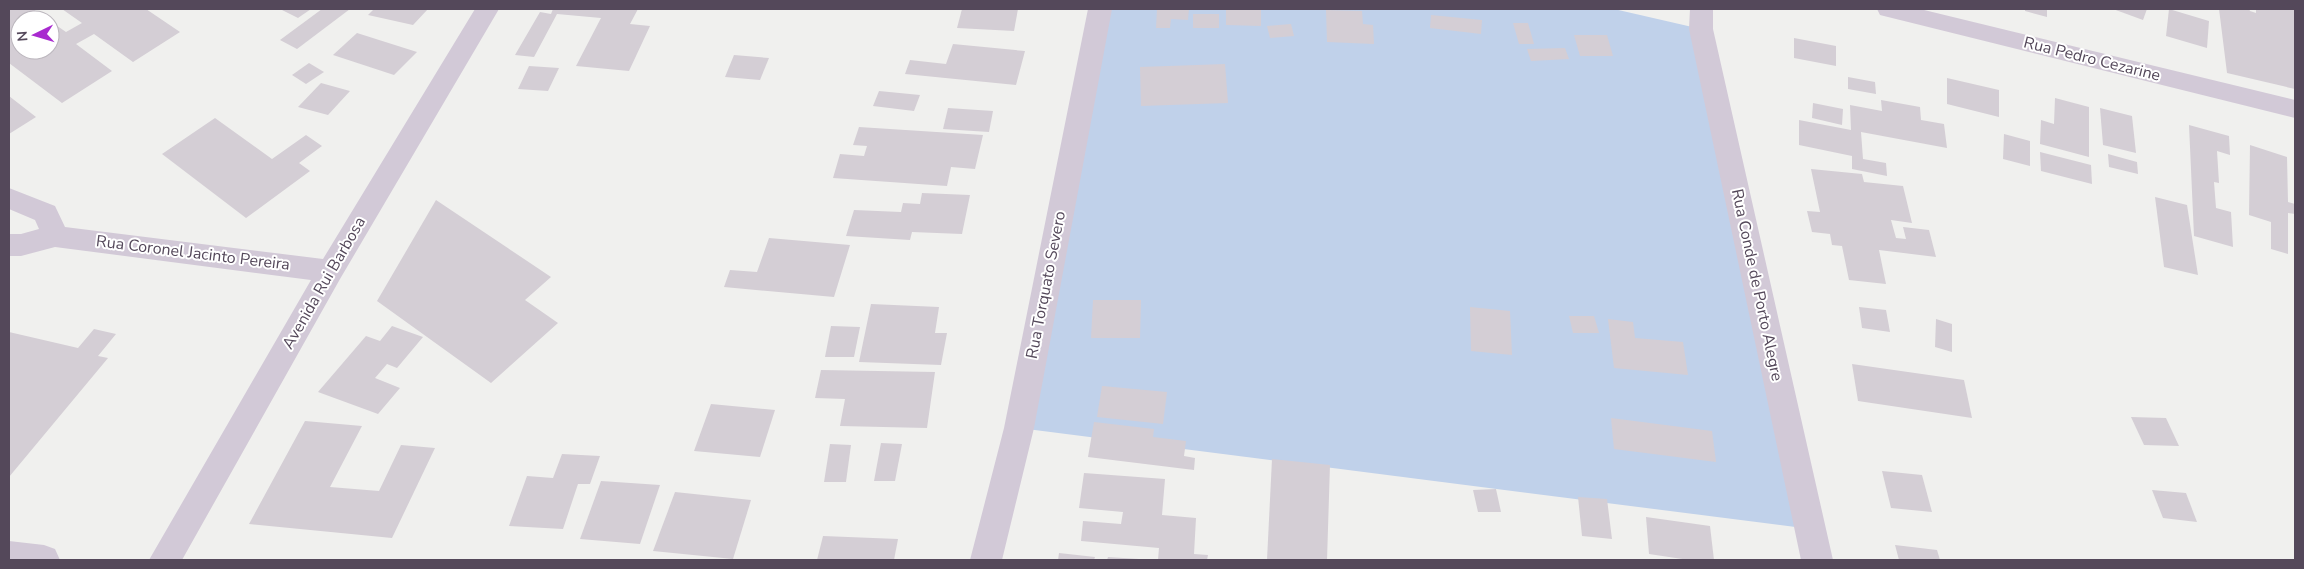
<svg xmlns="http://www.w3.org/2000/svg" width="2304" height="569" font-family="'Nunito Sans',sans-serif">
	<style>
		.green { fill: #c0d1ea }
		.building { fill: #d4ced5 }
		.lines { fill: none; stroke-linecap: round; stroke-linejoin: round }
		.minor { fill: #d2c9d7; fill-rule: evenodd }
		.labels { text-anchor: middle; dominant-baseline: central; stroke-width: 4; stroke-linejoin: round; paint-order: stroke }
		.street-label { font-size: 16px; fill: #54485a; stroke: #fff }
	</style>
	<rect width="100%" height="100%" fill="#f0f0ee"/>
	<!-- green -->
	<polygon class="green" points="1100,9 1614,9 1701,29 1811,529 1019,428"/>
	<!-- building -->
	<g class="building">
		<polygon points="9,9 33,9 48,20 20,20 20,50 50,50 50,21 66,32 82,23 62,9 146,9 180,32 133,62 94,34 76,44 112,71 62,103 9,63"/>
		<polygon points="280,9 311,9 298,18"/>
		<polygon points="322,9 350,9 297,49 280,40"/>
		<polygon points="374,9 428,9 413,25 368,15"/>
		<polygon points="553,9 638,9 630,24 650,26 629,71 576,66 601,18 557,14 534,57 515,55 540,12 551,14"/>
		<polygon points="962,9 1018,9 1014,31 957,28"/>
		<polygon points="1157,9 1189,9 1188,20 1171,19 1170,28 1156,28"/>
		<polygon points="1226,9 1261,10 1261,26 1226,25"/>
		<polygon points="2025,9 2047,9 2047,17 2025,11"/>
		<polygon points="2113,9 2147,9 2143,20"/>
		<polygon points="2169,9 2209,21 2207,48 2166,36"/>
		<polygon points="2219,9 2249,9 2250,11 2256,13 2256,9 2295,9 2295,89 2227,73"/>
		<polygon points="1326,10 1362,11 1363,24 1373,25 1374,44 1327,42"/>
		<rect x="1193" y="14" width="26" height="14"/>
		<polygon points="1431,15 1482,20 1481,34 1430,28"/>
		<polygon points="1513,23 1528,23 1534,44 1519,44"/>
		<polygon points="1291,24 1294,36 1270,38 1267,26"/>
		<polygon points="357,33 417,52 394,75 333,55"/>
		<polygon points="1574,35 1607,35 1613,56 1580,56"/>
		<polygon points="1794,38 1836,46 1836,66 1794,58"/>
		<polygon points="953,44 1025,51 1016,85 905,74 910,60 946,64"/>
		<polygon points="1565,48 1569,59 1531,61 1527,49"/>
		<polygon points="734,55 769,58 760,80 725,77"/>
		<polygon points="309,63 324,72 306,84 292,75"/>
		<polygon points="1225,64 1228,103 1141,106 1140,67"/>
		<polygon points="529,66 559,68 548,91 518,89"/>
		<polygon points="1848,77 1875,82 1876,94 1848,89"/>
		<polygon points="1947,78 1999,90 1999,117 1947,104"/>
		<polygon points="321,83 350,91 328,115 298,107"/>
		<polygon points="879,91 920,95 914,111 873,106"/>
		<polygon points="9,96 36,117 9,134"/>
		<polygon points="2055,98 2089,107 2089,157 2040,144 2041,120 2054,124"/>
		<polygon points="1881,100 1920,107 1921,120 1944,124 1947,148 1861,132 1863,159 1886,163 1887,176 1852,169 1852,156 1799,145 1799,120 1851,130 1850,105 1882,111"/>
		<polygon points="1813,103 1843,109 1842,125 1812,118"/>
		<polygon points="948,108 993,111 989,132 943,129"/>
		<polygon points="2100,108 2132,116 2136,153 2103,145"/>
		<polygon points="215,118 272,159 306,135 322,146 299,163 310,171 246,218 162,154"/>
		<polygon points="2189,125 2229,136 2230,155 2217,151 2219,183 2214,182 2216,208 2231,212 2233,247 2194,236"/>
		<polygon points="859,127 983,135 975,169 951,167 947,186 833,178 840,154 864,156 867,146 853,145"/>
		<polygon points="2004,134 2030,141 2030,166 2003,159"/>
		<polygon points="2250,145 2287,157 2288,202 2295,204 2295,214 2288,213 2288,254 2271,249 2271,222 2249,215"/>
		<polygon points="2040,152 2091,165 2092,184 2041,171"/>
		<polygon points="2108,154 2137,162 2138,174 2109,167"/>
		<polygon points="1811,169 1862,174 1864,182 1903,186 1912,223 1891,220 1896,238 1906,239 1903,227 1929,230 1936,257 1879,250 1886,284 1849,280 1842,246 1832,245 1830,234 1812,232 1807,211 1820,212"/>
		<polygon points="922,193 970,195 962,234 912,232 910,240 846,236 854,210 901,212 903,203 920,204"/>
		<polygon points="2155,197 2187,205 2198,275 2164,267"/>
		<polygon points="436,200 551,277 525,300 558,323 491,383 377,301"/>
		<polygon points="769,238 850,245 834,297 724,287 730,270 757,272"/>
		<polygon points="1093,300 1141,300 1140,338 1091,338"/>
		<polygon points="871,304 939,307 935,333 947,333 941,365 859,362"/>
		<polygon points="1470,307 1510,311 1512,355 1471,351"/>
		<polygon points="1859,307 1886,310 1890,332 1862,328"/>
		<polygon points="1569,316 1594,316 1599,333 1573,333"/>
		<polygon points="1608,319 1633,322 1635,338 1683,342 1688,375 1614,368"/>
		<polygon points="1936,319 1952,324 1952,352 1935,347"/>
		<polygon points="392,326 423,337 397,368 387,364 375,378 400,388 378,414 318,392 366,336 380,341"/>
		<polygon points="831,326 860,327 854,357 825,357"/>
		<polygon points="94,329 116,334 98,356 108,358 9,477 9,332 78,348"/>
		<polygon points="1852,364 1964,380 1972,418 1858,401"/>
		<polygon points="821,370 935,372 927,428 840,426 845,399 815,398"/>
		<polygon points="1102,386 1167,392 1163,424 1097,417"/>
		<polygon points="711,404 775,410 760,457 694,451"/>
		<polygon points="2131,417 2166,418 2179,446 2144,445"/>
		<polygon points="1611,418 1712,431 1716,462 1614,449"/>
		<polygon points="305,421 362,426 330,487 379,491 401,445 435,448 392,538 249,524"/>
		<polygon points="1094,422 1154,429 1153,437 1186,441 1184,456 1195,458 1194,470 1088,457"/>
		<polygon points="881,443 902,444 895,481 874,481"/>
		<polygon points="830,444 851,445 846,482 824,482"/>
		<polygon points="562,454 600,456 590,484 578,484 563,529 509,526 527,476 553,478"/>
		<polygon points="1272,459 1330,465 1327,560 1267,560"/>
		<polygon points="1882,471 1922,475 1932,512 1891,508"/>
		<polygon points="1084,473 1165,479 1162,515 1196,518 1194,554 1208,555 1207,560 1158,560 1159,548 1081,541 1083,521 1121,524 1123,512 1079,508"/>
		<polygon points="601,481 660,485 640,544 580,539"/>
		<polygon points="1496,489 1501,512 1478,512 1473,490"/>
		<polygon points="2152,490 2186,493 2197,522 2163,518"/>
		<polygon points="675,492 751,500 733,559 653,551"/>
		<polygon points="1578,497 1607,499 1612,539 1582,536"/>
		<polygon points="1646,517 1710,526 1714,560 1689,560 1649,554"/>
		<polygon points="823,536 898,539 894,560 817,560"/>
		<polygon points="1895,545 1937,550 1940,560 1899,560"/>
		<polygon points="1059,553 1095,557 1094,560 1058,560"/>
		<polygon points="1108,557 1139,559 1139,560 1107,560"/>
	</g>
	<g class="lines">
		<!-- minor -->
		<g class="minor">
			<polygon points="475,9 499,9 340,279 182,560 149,560 311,280 55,247 21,256 9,256 9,234 21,234 39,229 35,220 9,209 9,188 55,206 65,227 323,259"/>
			<polygon points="1088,9 1112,9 1034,428 1002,560 970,560 1004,428"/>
			<polygon points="1690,9 1713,9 1713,29 1833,560 1801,560 1689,29"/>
			<polygon points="1877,9 1920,9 2295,100 2295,118 1888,17 1880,15"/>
			<polygon points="9,541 44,545 55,549 60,560 9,560"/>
		</g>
	</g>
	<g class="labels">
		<!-- street labels -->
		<g class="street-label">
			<text transform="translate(2092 59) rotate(14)">Rua Pedro Cezarine</text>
			<text transform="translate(193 253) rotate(7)">Rua Coronel Jacinto Pereira</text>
			<text transform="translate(324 283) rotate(-60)">Avenida Rui Barbosa</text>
			<text transform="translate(1046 285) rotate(-79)">Rua Torquato Severo</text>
			<text transform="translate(1757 285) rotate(78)">Rua Conde de Porto Alegre</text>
		</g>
	</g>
	<!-- border -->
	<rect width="2304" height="569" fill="none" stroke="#54485a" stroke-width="20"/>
	<!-- north arrow -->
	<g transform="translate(35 35) rotate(265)"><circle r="24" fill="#ffffff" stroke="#bbb6bd"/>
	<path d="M0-4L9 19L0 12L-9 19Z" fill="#a82acf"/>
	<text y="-8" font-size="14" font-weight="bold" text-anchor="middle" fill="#54485a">N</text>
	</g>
</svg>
